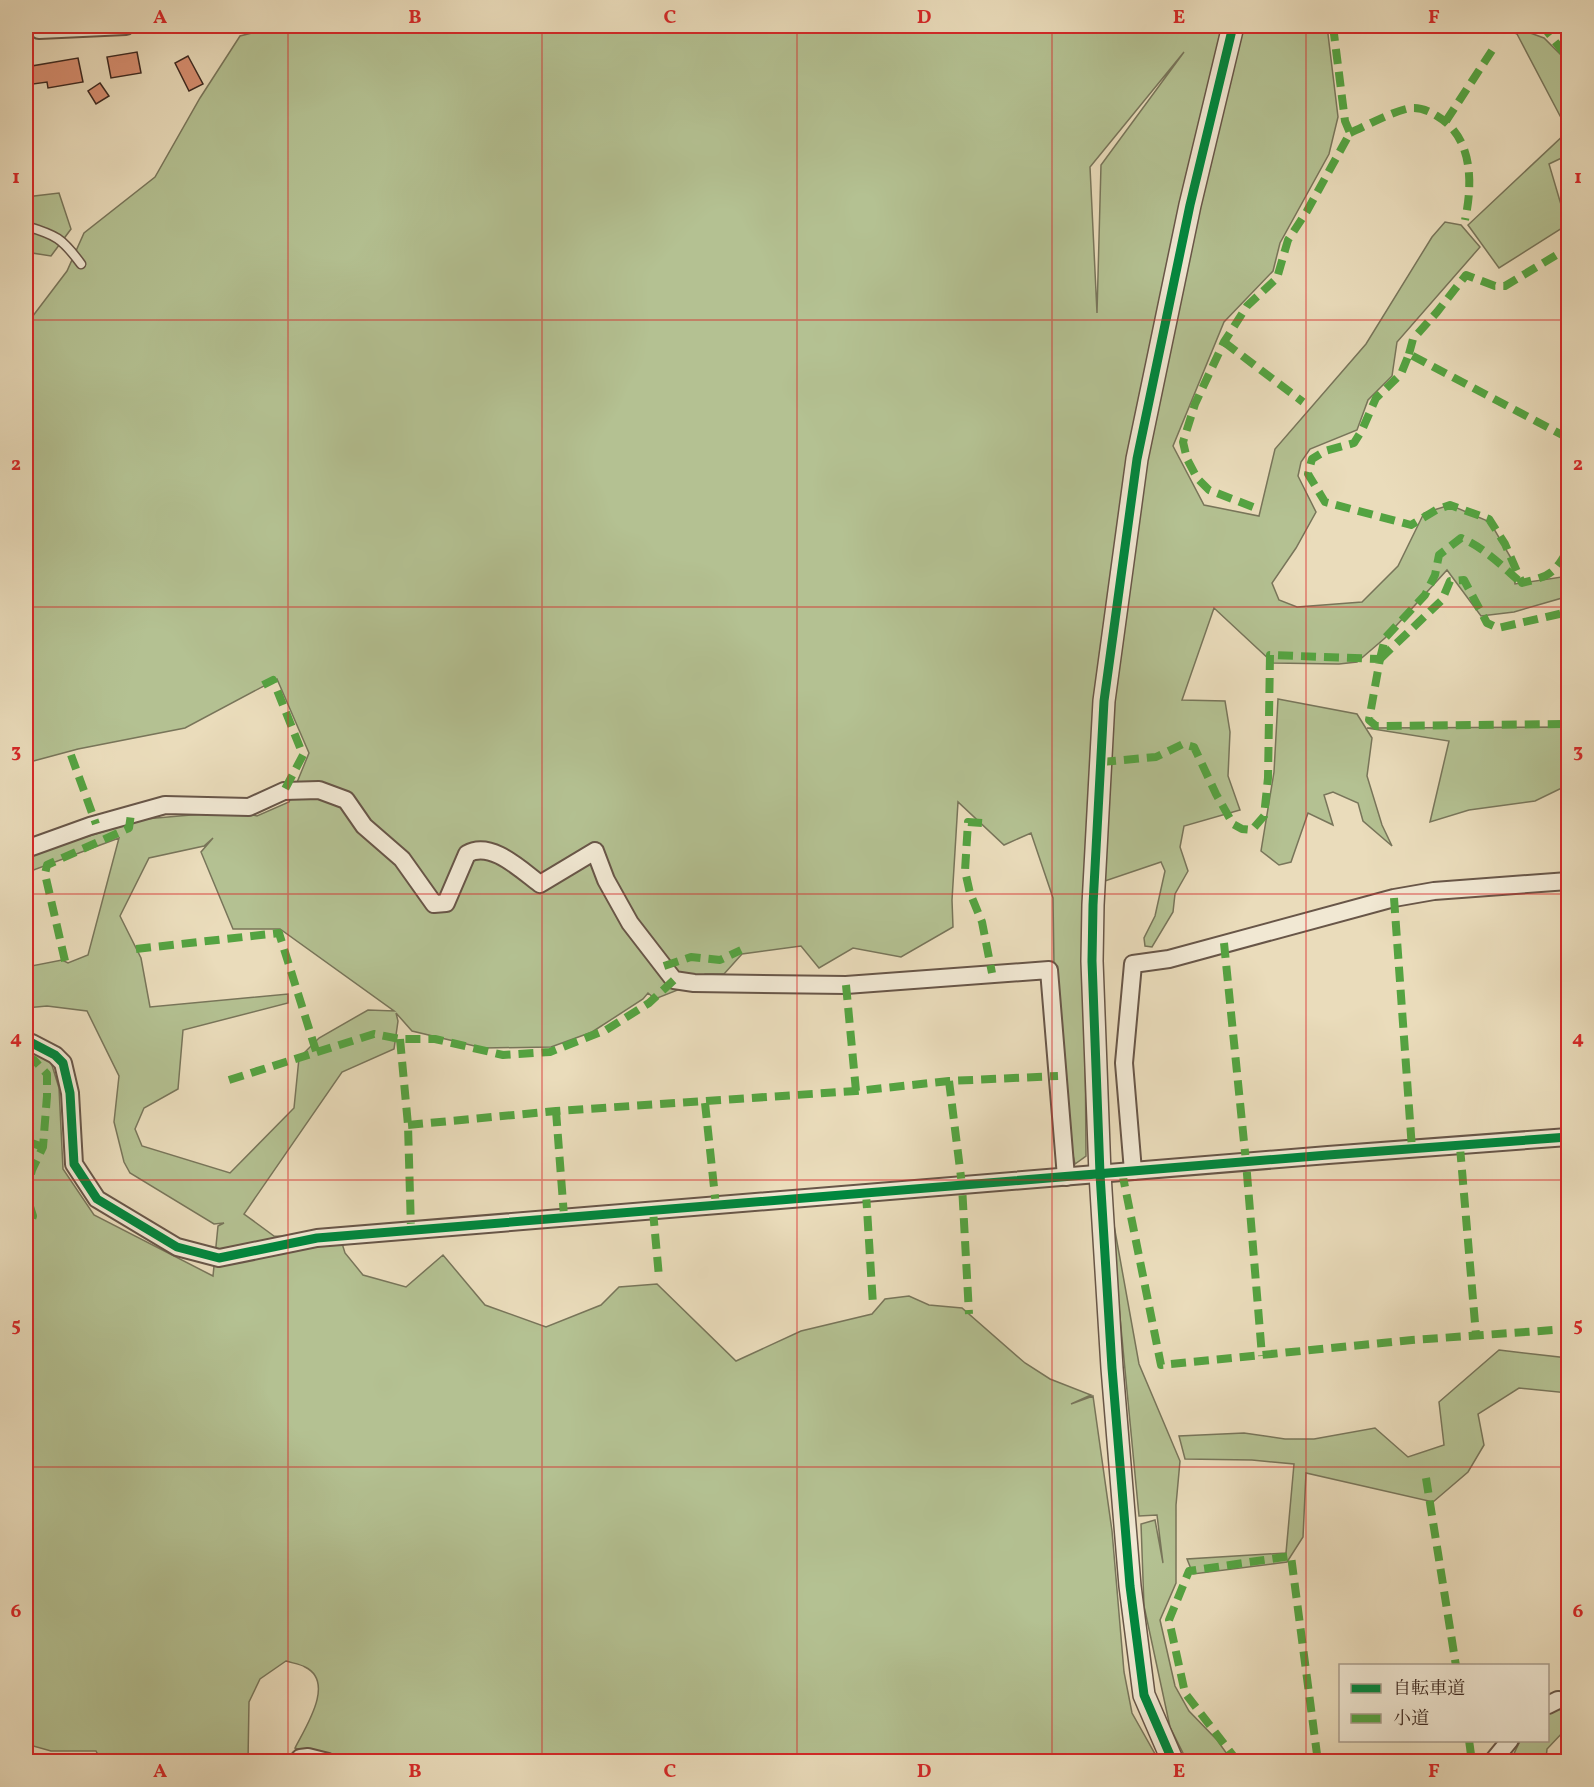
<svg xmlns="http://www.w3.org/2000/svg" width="1594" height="1787" font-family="Vollkorn,'Noto Serif JP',serif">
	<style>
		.green { fill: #b4c192; stroke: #78755a; stroke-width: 1.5; fill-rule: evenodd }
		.building { fill: #d88f71; stroke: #3d2921; stroke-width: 1.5 }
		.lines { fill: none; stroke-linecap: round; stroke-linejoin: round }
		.service-casing { stroke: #685648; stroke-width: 11 }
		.minor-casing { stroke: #685648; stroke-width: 20 }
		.tertiary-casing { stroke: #685648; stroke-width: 24 }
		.service { stroke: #f1e8d3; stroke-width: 8 }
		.minor { stroke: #f1e8d3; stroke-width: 16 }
		.tertiary { stroke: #f1e8d3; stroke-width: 21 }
		.quiet { stroke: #54a341; stroke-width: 8; stroke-dasharray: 15 8; stroke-linecap: butt }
		.cycleway-casing { stroke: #f1e8d3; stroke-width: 13 }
		.cycleway { stroke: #00873e; stroke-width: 9 }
		.grid { fill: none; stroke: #d62828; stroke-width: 1.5; stroke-opacity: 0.55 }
		.neatline { fill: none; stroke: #d62828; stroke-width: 2 }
		.grid-label { font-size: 20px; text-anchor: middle; font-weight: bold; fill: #d62828 }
	</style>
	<rect width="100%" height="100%" fill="#eadcbb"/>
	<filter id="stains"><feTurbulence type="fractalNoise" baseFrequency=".00333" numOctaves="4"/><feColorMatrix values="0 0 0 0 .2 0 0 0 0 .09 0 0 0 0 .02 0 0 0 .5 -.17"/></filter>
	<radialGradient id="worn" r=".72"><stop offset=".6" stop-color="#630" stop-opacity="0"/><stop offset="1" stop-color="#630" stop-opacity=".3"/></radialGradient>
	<!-- green -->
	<g class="green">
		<path d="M280,26H1327L1338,117L1329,154L1280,243L1273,271L1224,322L1173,446L1204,505L1259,516L1275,449L1366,344L1432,237L1445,222L1461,225L1480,247L1397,342L1392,376L1368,400L1357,430L1310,449L1301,462L1298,476L1316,512L1296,548L1272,583L1279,600L1297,607L1362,602L1398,566L1424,513L1450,505L1490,522L1511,558L1515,584L1568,576V589L1562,598L1514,612L1481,616L1447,570L1385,638L1357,662L1339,664L1273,663L1214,608L1182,700L1225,701L1230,732L1228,776L1240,810L1184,826L1180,847L1188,871L1175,894L1173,912L1152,947L1145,946L1144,938L1155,916L1165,871L1161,862L1087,887L1085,1028L1086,1156L1075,1164L1067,1130L1054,967L1053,898L1031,833L1004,845L958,802L952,900L953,927L901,957L853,948L819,968L801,946L742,954L724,974H705L703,980L655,999L648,993L643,999L592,1032L551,1047L483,1048L412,1031L396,1013L398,1021L394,1049L342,1072L244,1214L274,1236L341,1240L345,1253L363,1275L406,1287L443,1255L485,1305L546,1327L601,1305L619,1287L657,1284L736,1361L801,1331L872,1314L885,1299L909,1296L929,1305L962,1308L1025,1363L1050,1379L1091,1395L1071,1404L1093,1396L1112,1531L1124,1672L1132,1713L1159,1761L460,1762C405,1752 347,1770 295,1748C305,1728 336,1682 305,1667C300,1664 292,1663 286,1661L260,1679L249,1702L248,1761H101L96,1751H51L26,1744V1048L51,1062L59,1088L63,1169L94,1215L213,1276L218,1226L224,1223L214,1224L130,1173L124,1162L114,1122L119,1076L87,1011L47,1006L26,1008V967L62,960L68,963L88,955L119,838L31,871L26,869V855L145,819L237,811L257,816L289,802L309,753L277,679L185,728L78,749L26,763V325L67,271L84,233L155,177L200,98L240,36ZM1184,52L1101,165L1097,313L1090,167ZM213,838L201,852L233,929H280L394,1011L368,1010L319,1038L299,1058L294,1108L230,1173L142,1146L135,1129L144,1108L178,1089L183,1030L288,1003V994L150,1007L141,958L120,916L149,858L204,846Z"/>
		<polygon points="1500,26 1511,26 1544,38 1568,62 1568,155 1549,164 1567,225 1499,268 1468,225 1568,131 1517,34"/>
		<polygon points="59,193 71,229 51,256 26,252 26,197"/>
		<polygon points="1278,699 1357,714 1372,738 1367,776 1382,825 1392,846 1363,821 1358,803 1333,792 1324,795 1333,825 1308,813 1291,862 1279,865 1261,851 1274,772"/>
		<polygon points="1568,727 1568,785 1535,801 1469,810 1430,822 1449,741 1367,728"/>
		<polygon points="1108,1192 1139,1364 1180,1461 1176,1505 1176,1583 1160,1620 1175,1686 1189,1711 1217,1740 1232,1761 1187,1761 1170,1727 1144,1606 1141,1524 1155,1520 1163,1563 1157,1515 1139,1516"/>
		<polygon points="1499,1350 1568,1358 1568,1393 1519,1388 1478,1414 1484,1445 1468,1472 1433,1502 1306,1473 1303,1537 1287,1562 1193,1574 1187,1559 1286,1553 1294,1464 1252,1460 1185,1459 1179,1436 1244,1433 1285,1439 1314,1439 1375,1428 1408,1457 1444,1445 1439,1402"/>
		<polygon points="1568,1701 1568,1732 1564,1731 1547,1749 1546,1759 1549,1761 1510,1762 1520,1741 1548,1740 1548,1707"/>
	</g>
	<!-- building -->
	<g class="building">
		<polygon points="137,52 141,73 111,78 107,57"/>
		<polygon points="188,56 203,84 189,91 175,63"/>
		<polygon points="78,58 83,82 48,88 47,82 26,85 26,67"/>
		<polygon points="100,83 109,96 96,104 88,91"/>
	</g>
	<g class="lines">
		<defs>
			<path id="service" d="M26,226C56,235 62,238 81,264"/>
			<g id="minor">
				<polyline points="39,30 126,26"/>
				<path d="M26,849L90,826L165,805L249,807L284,791L319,790L346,800L364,826L402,859L434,904L446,903L467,854C491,840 521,870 540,884L595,851L606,880L630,923L674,980L694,983L846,985L1049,970L1066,1177"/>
				<polyline points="26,1043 32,1043 55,1055 63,1063 70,1093 74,1164 97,1199 177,1247 219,1258 317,1238 1328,1155 1568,1137"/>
				<polyline points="1133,1171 1124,1063 1133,964 1169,959 1394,898 1434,891 1568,881"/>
				<polyline points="1548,1705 1558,1700 1568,1701"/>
				<polyline points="297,1762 300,1758 308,1757 328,1762"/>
				<polyline points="1492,1762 1510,1740"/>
			</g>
			<polyline id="tertiary" points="1173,1762 1144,1695 1130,1586 1112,1368 1100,1174 1092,961 1093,905 1104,701 1137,459 1190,205 1233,26"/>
		</defs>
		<!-- service casing -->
		<use href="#service" class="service-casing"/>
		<!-- minor casing -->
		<use href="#minor" class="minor-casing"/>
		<!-- tertiary casing -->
		<use href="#tertiary" class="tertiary-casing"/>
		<!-- service -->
		<use href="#service" class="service"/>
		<!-- minor -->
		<use href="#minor" class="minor"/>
		<!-- tertiary -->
		<use href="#tertiary" class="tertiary"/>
		<!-- quiet -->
		<g class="quiet">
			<polyline points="1539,26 1546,30 1568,58"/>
			<polyline points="1446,121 1493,49"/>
			<path d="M1350,133C1368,125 1387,114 1406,109C1418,106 1427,110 1437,116C1473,137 1473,183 1465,220"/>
			<polyline points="1224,342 1303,402"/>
			<polyline points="1409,354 1413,339 1437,312 1466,275 1495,286 1505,286 1568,248"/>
			<path d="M1568,438L1409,354L1401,374L1376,398L1362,430L1354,443L1325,451L1312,459L1308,474L1325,502L1411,525L1436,510L1450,505L1489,519L1505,544L1522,583C1549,576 1554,575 1568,549"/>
			<polyline points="1253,507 1209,490 1197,478 1187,459 1183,442 1195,404 1224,342 1247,306 1277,278 1288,240 1307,211 1350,133 1345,121 1333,26"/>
			<polyline points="1380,659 1442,600 1450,581 1464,580 1487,623 1498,628 1568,612"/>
			<path d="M1380,659L1385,638L1425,595L1435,575L1439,555L1461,538C1483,547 1501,565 1518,580"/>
			<polyline points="263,685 273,680 303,755 284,791"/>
			<polyline points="71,755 96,824"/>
			<polyline points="1101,762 1156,757 1183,744 1194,747 1216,794 1233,824 1242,829 1252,830 1264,816 1268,778 1270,655 1380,659 1369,720 1376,726 1568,724"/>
			<polyline points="982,823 968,822 965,871 970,893 982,922 992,973"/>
			<polyline points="1394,898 1412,1149"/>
			<polyline points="1224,943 1246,1162 1262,1356"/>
			<polyline points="136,949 279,933 316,1051"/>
			<polyline points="65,961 45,874 47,865 129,828 131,814"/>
			<polyline points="664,966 691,957 720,960 741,950"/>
			<polyline points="846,985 856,1091"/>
			<polyline points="400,1039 408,1125 411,1230"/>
			<polyline points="26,1060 34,1060 47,1074 47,1096 43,1147 32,1170 26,1194 33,1216 26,1238"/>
			<polyline points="229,1080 374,1034 400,1039 435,1039 503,1055 550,1052 606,1030 649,1003 674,980"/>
			<polyline points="949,1081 962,1185 969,1314"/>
			<polyline points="705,1103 716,1206"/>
			<polyline points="556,1111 564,1216"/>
			<polyline points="408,1125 556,1111 856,1091 949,1081 1058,1076"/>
			<polyline points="26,1141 43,1147"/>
			<polyline points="1460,1147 1476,1335"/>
			<polyline points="1122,1172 1161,1365 1412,1340 1568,1329"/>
			<polyline points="866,1193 873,1305"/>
			<polyline points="653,1211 659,1277"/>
			<polyline points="1426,1478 1456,1666"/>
			<polyline points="1469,1740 1472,1762"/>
			<polyline points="1238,1762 1185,1693 1169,1620 1189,1571 1291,1556 1318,1762"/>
		</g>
		<defs>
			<g id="cycleway">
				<polyline points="26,1043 32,1043 55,1055 63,1063 70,1093 74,1164 97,1199 177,1247 219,1258 317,1238 1328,1155 1568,1137"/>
				<polyline points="1173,1762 1144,1695 1130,1586 1112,1368 1100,1174 1092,961 1093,905 1104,701 1137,459 1190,205 1233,26"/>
			</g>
		</defs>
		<!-- cycleway casing -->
		<use href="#cycleway" class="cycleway-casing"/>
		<!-- cycleway -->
		<use href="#cycleway" class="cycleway"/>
	</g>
	<!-- grid -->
	<path class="grid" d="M288,26V1762M542,26V1762M797,26V1762M1052,26V1762M1306,26V1762M26,320H1568M26,607H1568M26,894H1568M26,1180H1568M26,1467H1568"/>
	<!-- margin -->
	<rect width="1594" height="1787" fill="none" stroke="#eadcbb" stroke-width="66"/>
	<!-- legend -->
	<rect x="1339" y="1664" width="210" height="78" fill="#f1e8d3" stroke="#a99c8c" stroke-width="1.5"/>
	<rect x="1351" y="1684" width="30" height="9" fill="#00873e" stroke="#a99c8c" stroke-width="1.5"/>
	<text x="1393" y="1694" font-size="18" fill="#3d2921">自転車道</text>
	<rect x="1351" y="1714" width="30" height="9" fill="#54a341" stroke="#a99c8c" stroke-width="1.5"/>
	<text x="1393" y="1724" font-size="18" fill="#3d2921">小道</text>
	<rect x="33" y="33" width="1528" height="1721" class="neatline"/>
	<g class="grid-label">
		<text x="160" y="23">A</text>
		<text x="415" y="23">B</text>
		<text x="670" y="23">C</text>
		<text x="924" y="23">D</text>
		<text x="1179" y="23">E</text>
		<text x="1434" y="23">F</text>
		<text x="16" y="183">1</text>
		<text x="1578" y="183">1</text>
		<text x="16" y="470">2</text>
		<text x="1578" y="470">2</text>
		<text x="16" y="757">3</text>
		<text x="1578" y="757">3</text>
		<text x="16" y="1044">4</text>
		<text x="1578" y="1044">4</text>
		<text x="16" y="1331">5</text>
		<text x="1578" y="1331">5</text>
		<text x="16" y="1617">6</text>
		<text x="1578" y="1617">6</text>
		<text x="160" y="1777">A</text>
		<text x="415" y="1777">B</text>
		<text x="670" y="1777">C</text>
		<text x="924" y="1777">D</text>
		<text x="1179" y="1777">E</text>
		<text x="1434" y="1777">F</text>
	</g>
	<rect width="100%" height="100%" filter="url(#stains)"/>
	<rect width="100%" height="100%" fill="url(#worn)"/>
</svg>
